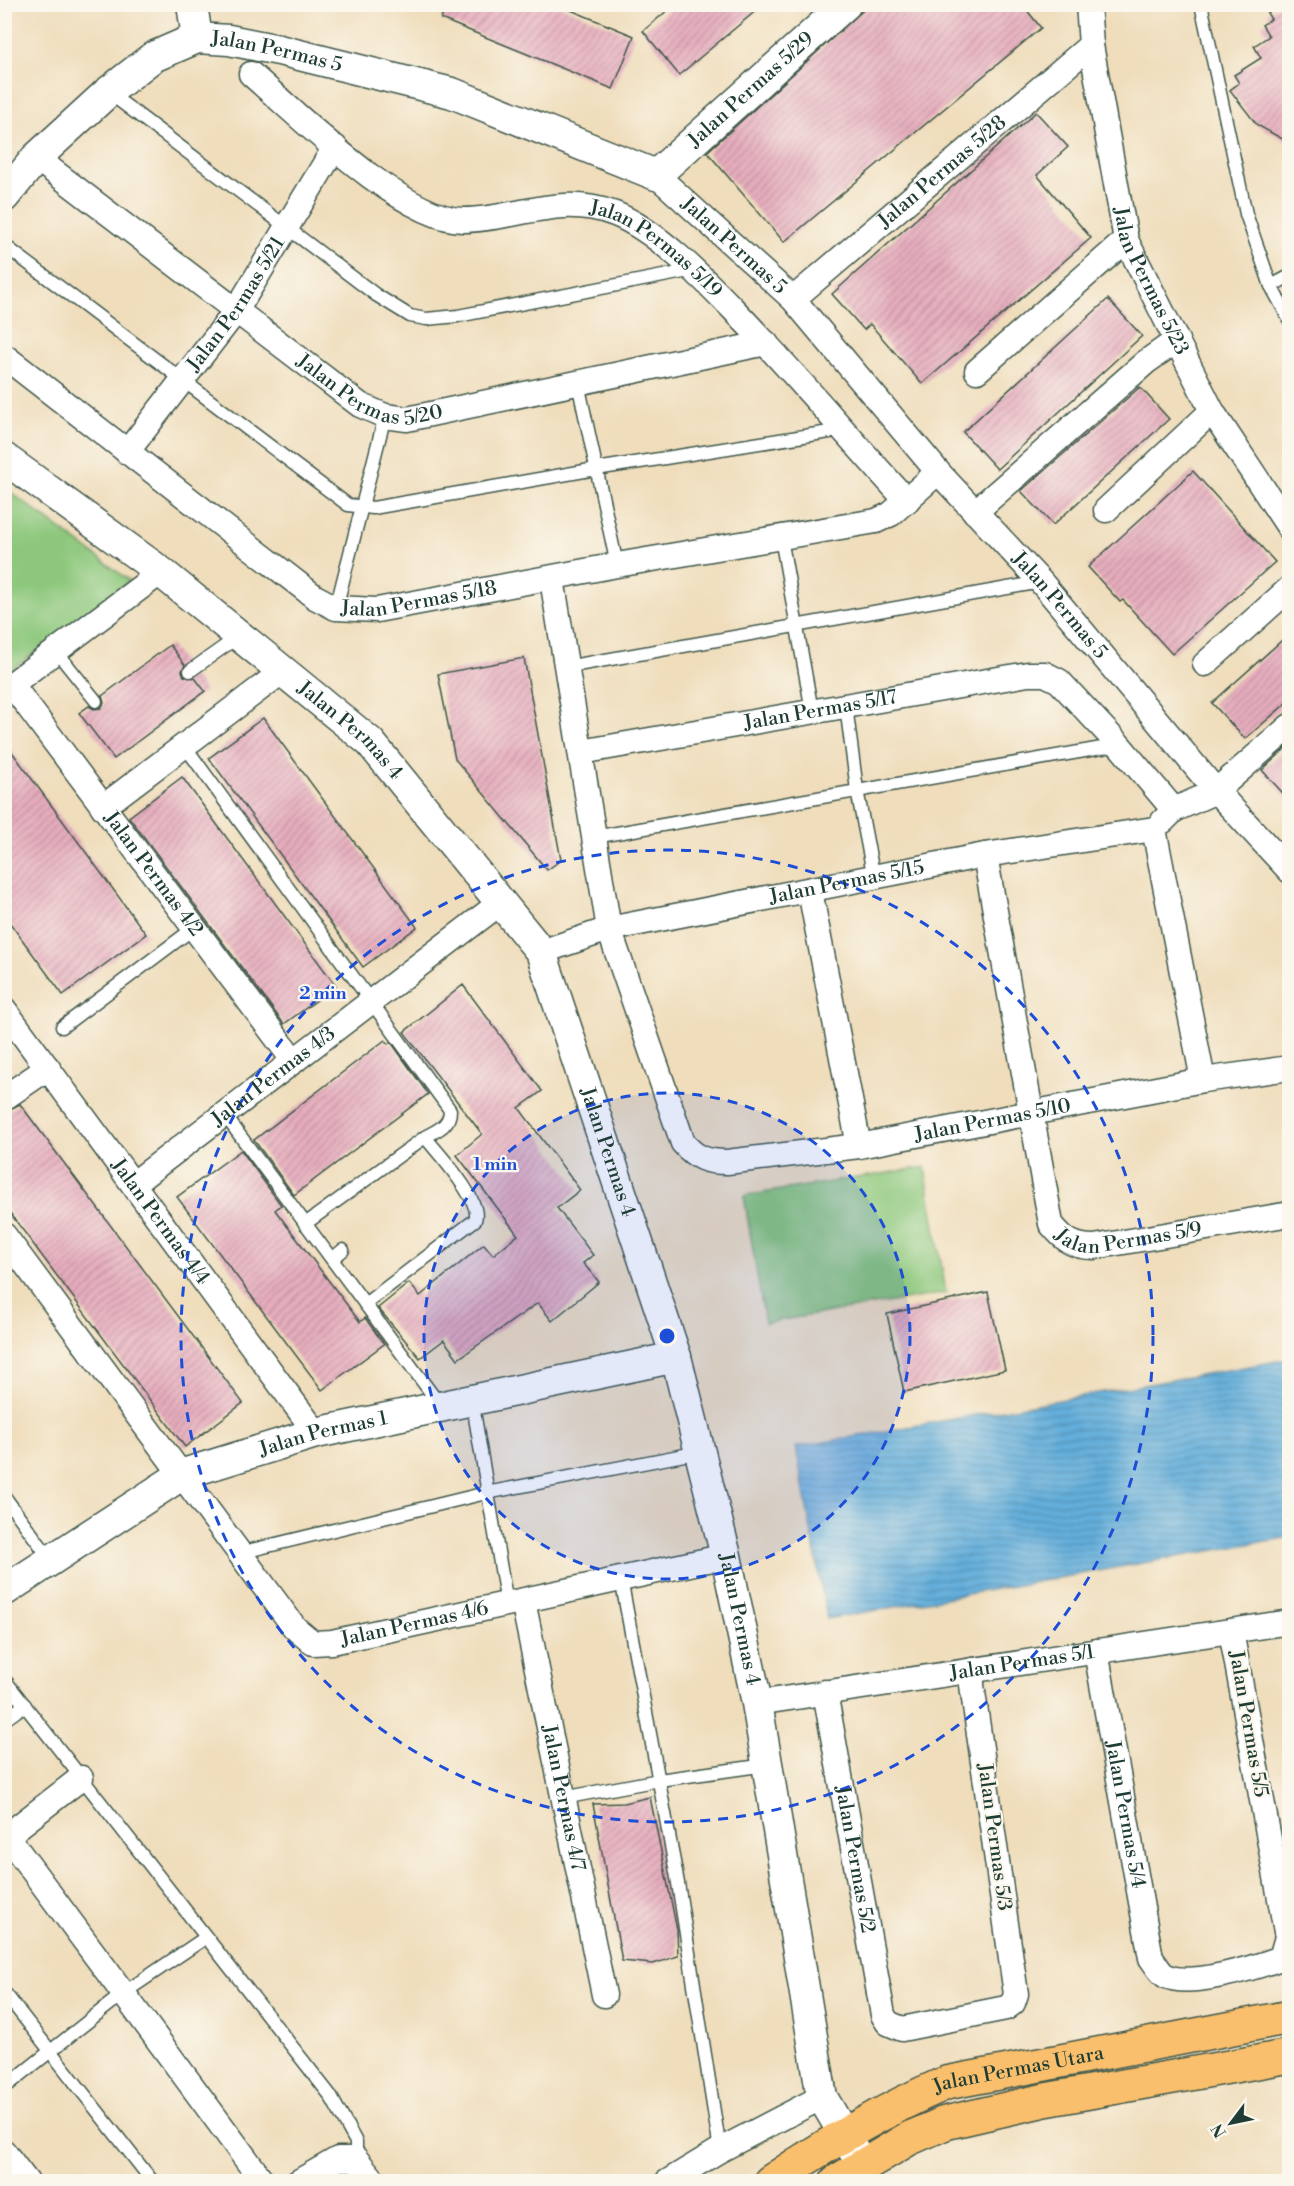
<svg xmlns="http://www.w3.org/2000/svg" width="1294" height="2186" font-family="'Libre Bodoni',serif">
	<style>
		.garden { fill: #8cc77c; stroke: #568258; stroke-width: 1.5 }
		.water { fill: url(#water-rules); stroke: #417688; stroke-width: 1.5 }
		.building { fill: url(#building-hatch) }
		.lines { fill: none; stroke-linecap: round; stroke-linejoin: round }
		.service-casing { stroke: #3e5548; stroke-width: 15 }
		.minor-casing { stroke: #3e5548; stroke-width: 27 }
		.tertiary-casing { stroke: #3e5548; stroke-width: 33 }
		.primary-casing { stroke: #3e5548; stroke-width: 36 }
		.service { stroke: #fff; stroke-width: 12 }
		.minor { stroke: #fff; stroke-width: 24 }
		.tertiary { stroke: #fff; stroke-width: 30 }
		.primary { stroke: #f9bf6c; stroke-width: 33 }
		.ring { fill: none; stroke: #1d4ed8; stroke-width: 3; stroke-dasharray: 10 8 }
		.labels { text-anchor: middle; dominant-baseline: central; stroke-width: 4.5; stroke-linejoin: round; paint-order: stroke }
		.street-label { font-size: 20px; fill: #1f3d34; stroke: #fbf7ec }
		.centre { fill: #1d4ed8; stroke: #fbf7ec; stroke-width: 3 }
		.ring-label { font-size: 18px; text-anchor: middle; font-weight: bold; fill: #1d4ed8; stroke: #fbf7ec; stroke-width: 4.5; stroke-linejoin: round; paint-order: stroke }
	</style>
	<defs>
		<pattern id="water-rules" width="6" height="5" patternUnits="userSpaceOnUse" patternTransform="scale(1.5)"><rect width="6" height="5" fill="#63aedb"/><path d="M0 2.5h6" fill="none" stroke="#518fb2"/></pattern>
		<pattern id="building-hatch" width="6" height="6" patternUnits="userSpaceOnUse" patternTransform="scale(1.5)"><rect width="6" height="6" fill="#e7adbe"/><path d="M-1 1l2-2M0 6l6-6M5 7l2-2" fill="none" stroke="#bb8e9b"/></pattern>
	</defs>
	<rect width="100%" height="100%" fill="#fbf7ec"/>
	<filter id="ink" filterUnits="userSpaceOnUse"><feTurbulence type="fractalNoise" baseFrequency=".0167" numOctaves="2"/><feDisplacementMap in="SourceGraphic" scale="12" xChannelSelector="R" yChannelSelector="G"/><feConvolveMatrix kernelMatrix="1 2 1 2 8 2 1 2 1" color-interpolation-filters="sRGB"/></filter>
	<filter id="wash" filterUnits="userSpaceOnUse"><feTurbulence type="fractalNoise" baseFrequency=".008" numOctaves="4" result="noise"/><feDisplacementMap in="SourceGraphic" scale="24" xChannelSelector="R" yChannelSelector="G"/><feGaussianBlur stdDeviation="1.35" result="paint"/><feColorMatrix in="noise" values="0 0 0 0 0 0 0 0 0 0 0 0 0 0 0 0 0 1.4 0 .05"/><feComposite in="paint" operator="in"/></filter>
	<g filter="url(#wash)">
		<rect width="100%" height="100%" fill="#efddbb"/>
		<!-- garden -->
		<g class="garden">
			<polygon points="5,488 130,581 5,675"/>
			<polygon points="925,1167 946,1293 765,1323 744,1196"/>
		</g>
		<!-- water -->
		<polygon class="water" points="1289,1359 1289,1537 827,1619 796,1447"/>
		<g id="blocks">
			<!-- building -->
			<g class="building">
				<polygon points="447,4 556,4 634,36 613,89 441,19"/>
				<polygon points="675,4 764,4 679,75 643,31"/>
				<polygon points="870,4 1022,4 1041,28 784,242 707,152"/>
				<polygon points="1280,5 1290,18 1290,143 1257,125 1230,90 1239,83 1234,75 1261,58 1254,46 1269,36 1262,25 1271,19 1267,13"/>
				<polygon points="1036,112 1068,147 1037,175 1091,238 922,384 870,324 864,330 832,294"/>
				<polygon points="1108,299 1142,336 997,469 963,432"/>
				<polygon points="1140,387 1169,419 1053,525 1021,491"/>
				<polygon points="1193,471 1275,562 1172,654 1123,600 1120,602 1088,567"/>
				<polygon points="1290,633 1290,700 1245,739 1212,703"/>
				<polygon points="170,645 185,665 182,671 184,676 195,678 205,691 114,759 79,713 89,706 94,709 101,708 104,703 102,696"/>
				<polygon points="524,658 561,860 547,870 455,759 438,674"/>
				<polygon points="263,718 417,927 363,967 209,758"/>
				<polygon points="4,741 146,934 63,995 4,915"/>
				<polygon points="1290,745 1290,801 1262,770"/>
				<polygon points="182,777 336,986 284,1024 129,817"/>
				<polygon points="463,985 542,1091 519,1108 580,1190 557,1208 593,1255 583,1263 599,1282 552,1321 538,1303 458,1359 444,1340 420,1358 378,1308 409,1283 420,1296 484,1244 493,1255 518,1235 457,1155 482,1134 404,1032"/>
				<polygon points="385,1040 388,1044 391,1042 428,1094 294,1195 254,1140"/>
				<polygon points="20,1104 243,1403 185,1447 4,1205 4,1112"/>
				<polygon points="241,1150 281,1205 275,1210 360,1322 365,1318 384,1344 322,1390 177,1197"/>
				<polygon points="988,1292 1005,1370 904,1392 887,1314"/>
				<polygon points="650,1797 677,1930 678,1956 653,1964 622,1961 593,1804 624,1803"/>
			</g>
		</g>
	</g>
	<g filter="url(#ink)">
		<use href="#blocks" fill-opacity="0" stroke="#3e5548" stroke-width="1.5"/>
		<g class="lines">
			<defs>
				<g id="service">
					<polyline points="1201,4 1246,214 1271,286 1290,321"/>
					<polyline points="108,92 376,295 410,316 426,319 458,316 694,270"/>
					<polyline points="4,245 348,505 373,508 596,469 842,430"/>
					<polyline points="1271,286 1290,276"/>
					<polyline points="578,383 617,565"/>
					<polyline points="781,538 812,711"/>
					<polyline points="336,608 385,416"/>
					<polyline points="56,651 96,701"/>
					<polyline points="566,667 1041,582"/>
					<polyline points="190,671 239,636"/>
					<polyline points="846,706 857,790 874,878"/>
					<path d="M184,745L450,1110C450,1126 437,1130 425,1137L305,1224"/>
					<polyline points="594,837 1119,745"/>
					<polyline points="62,1027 194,928"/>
					<polyline points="224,1114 440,1405"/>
					<polyline points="332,1259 343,1250"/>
					<path d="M365,1304L475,1220C483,1201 438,1153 425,1137"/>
					<polyline points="472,1400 507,1604"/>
					<polyline points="4,1496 51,1560"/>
					<polyline points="239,1553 486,1493 700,1452"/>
					<polyline points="621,1579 678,1883 720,2150"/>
					<polyline points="4,1679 330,2095 356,2142 356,2159"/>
					<polyline points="4,1720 25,1705"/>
					<polyline points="563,1798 659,1780 766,1765"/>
					<polyline points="4,1992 153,2182"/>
					<polyline points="4,2088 125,1992 205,1938"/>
				</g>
				<g id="minor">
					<path id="s1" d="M1088,4L1091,45L1126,240L1212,411L1290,529"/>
					<path id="s2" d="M251,74C297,114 404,221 464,220C518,219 559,193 615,214C656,230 704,279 734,310C794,372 849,438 907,501"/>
					<path id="s3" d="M36,158L360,405L385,416L407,419L766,343"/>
					<path id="s4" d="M656,175L793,299L938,472L1041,582L1216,791L1290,871"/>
					<path id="s5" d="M793,299L1091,45"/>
					<path id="s6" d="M4,356L315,597L336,608L377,610L617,565L876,521L891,514L938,472"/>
					<polyline points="977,371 1126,240"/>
					<path id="s7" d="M127,452L236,311L335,147"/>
					<polyline points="1106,510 1212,411"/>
					<polyline points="975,512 1146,362 1177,340"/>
					<path id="s8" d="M552,579L609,929L683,1143C696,1158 706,1162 727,1162L859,1146L1203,1080L1290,1068"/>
					<polyline points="1205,664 1290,588"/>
					<path id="s9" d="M12,685L294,1061"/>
					<polyline points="4,690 161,572"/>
					<path id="s10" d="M581,752L1028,674H1045L1059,681L1119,745L1174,810"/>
					<polyline points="103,807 283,671"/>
					<polyline points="1163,821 1174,810 1216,791 1290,726"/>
					<polyline points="1154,829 1203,1080"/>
					<path id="s11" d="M985,855L1051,1224C1064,1240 1073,1247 1094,1247L1290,1214"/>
					<polyline points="810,891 859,1146"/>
					<path id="s12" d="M541,952L609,929L985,855L1154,829"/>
					<path id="s13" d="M4,1009L316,1433"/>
					<polyline points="4,1098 48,1068"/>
					<path id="s14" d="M133,1184L500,903"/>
					<path id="s15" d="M4,1235L295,1628L313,1643L332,1642L726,1556"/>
					<path id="s16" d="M523,1601L604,1995"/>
					<path id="s17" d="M1096,1651L1151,1958C1155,1963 1160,1973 1166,1976C1190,1988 1256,1967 1281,1958L1287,1937L1231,1631"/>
					<path id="s18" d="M825,1692L883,2015L888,2023L902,2029L1006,2008L1013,2003L1016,1994L972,1685V1670"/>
					<path id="s19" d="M757,1703L1290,1622"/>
					<polyline points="7,1836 263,2182"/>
					<polyline points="4,1838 81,1778"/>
					<polyline points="4,2152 27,2182"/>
					<polyline points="298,2182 338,2159 356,2159 375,2182"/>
					<polyline points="667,2182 720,2150 822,2097"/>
				</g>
				<g id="tertiary">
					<polyline points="192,4 197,38"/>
					<path id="s20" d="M4,197L36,158L108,92L153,57L197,38L229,40L279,50L452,93L656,175L846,4"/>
					<path id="s21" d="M4,458L161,572L370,742L541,952L676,1357L726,1556L757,1703L822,2097L862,2165"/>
					<path id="s22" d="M4,1591L183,1474L316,1433L676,1357"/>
				</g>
				<g id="primary">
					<path id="s23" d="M770,2182C827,2144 883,2110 946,2083L1290,2017"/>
					<polyline points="836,2182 908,2139 945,2123 1045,2100 1290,2056"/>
				</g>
			</defs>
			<!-- service casing -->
			<use href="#service" class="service-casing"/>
			<!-- minor casing -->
			<use href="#minor" class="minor-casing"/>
			<!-- tertiary casing -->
			<use href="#tertiary" class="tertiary-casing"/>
			<!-- primary casing -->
			<use href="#primary" class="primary-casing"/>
			<!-- service -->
			<use href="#service" class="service"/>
			<!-- minor -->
			<use href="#minor" class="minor"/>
			<!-- tertiary -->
			<use href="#tertiary" class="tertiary"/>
			<!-- primary -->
			<use href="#primary" class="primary"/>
		</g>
	</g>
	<!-- distance rings -->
	<circle cx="667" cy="1336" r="243" fill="#1d4ed8" fill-opacity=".12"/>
	<g class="ring">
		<circle cx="667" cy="1336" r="243"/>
		<circle cx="667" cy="1336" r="486"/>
	</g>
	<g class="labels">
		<!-- street labels -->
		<g class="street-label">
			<text stroke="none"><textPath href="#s20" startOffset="334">Jalan Permas 5</textPath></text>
			<text stroke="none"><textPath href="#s20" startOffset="862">Jalan Permas 5/29</textPath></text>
			<text stroke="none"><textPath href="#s5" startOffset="196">Jalan Permas 5/28</textPath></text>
			<text stroke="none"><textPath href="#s4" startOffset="105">Jalan Permas 5</textPath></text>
			<text stroke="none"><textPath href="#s2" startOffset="468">Jalan Permas 5/19</textPath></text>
			<text stroke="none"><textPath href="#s1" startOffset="286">Jalan Permas 5/23</textPath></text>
			<text stroke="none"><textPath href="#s7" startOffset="184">Jalan Permas 5/21</textPath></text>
			<text stroke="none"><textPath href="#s3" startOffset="412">Jalan Permas 5/20</textPath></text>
			<text stroke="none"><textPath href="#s6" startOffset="501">Jalan Permas 5/18</textPath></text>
			<text stroke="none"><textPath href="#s4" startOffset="591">Jalan Permas 5</textPath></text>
			<text stroke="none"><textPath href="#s10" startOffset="243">Jalan Permas 5/17</textPath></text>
			<text stroke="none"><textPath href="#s21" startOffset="441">Jalan Permas 4</textPath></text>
			<text stroke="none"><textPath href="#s9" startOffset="236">Jalan Permas 4/2</textPath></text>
			<text stroke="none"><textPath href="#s12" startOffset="314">Jalan Permas 5/15</textPath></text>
			<text stroke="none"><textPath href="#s14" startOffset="177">Jalan Permas 4/3</textPath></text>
			<text stroke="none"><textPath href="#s8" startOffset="900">Jalan Permas 5/10</textPath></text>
			<text stroke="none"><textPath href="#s21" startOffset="945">Jalan Permas 4</textPath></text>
			<text stroke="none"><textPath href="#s13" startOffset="264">Jalan Permas 4/4</textPath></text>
			<text stroke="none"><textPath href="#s11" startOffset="460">Jalan Permas 5/9</textPath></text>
			<text stroke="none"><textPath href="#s22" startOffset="360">Jalan Permas 1</textPath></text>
			<text stroke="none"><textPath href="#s21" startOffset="1431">Jalan Permas 4</textPath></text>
			<text stroke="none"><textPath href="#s15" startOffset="616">Jalan Permas 4/6</textPath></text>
			<text stroke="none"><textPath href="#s19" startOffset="268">Jalan Permas 5/1</textPath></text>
			<text transform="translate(1248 1724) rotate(80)">Jalan Permas 5/5</text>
			<text stroke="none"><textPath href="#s16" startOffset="201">Jalan Permas 4/7</textPath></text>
			<text stroke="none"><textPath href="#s17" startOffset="166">Jalan Permas 5/4</textPath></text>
			<text transform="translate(994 1837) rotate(82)">Jalan Permas 5/3</text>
			<text stroke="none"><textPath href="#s18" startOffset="170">Jalan Permas 5/2</textPath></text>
			<text stroke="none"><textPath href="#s23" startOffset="276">Jalan Permas Utara</textPath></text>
		</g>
	</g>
	<circle cx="667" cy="1336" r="9" class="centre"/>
	<g class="ring-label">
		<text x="323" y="999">2 min</text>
		<text x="495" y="1170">1 min</text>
	</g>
	<!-- margin -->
	<rect width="1294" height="2186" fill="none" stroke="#fbf7ec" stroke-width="24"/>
	<!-- north arrow -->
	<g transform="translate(1231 2123) rotate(238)" stroke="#fbf7ec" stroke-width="4.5" paint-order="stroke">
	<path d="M0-4.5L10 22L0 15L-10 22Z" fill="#1f3d34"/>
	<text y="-9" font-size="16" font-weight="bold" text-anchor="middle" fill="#1f3d34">N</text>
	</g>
</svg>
